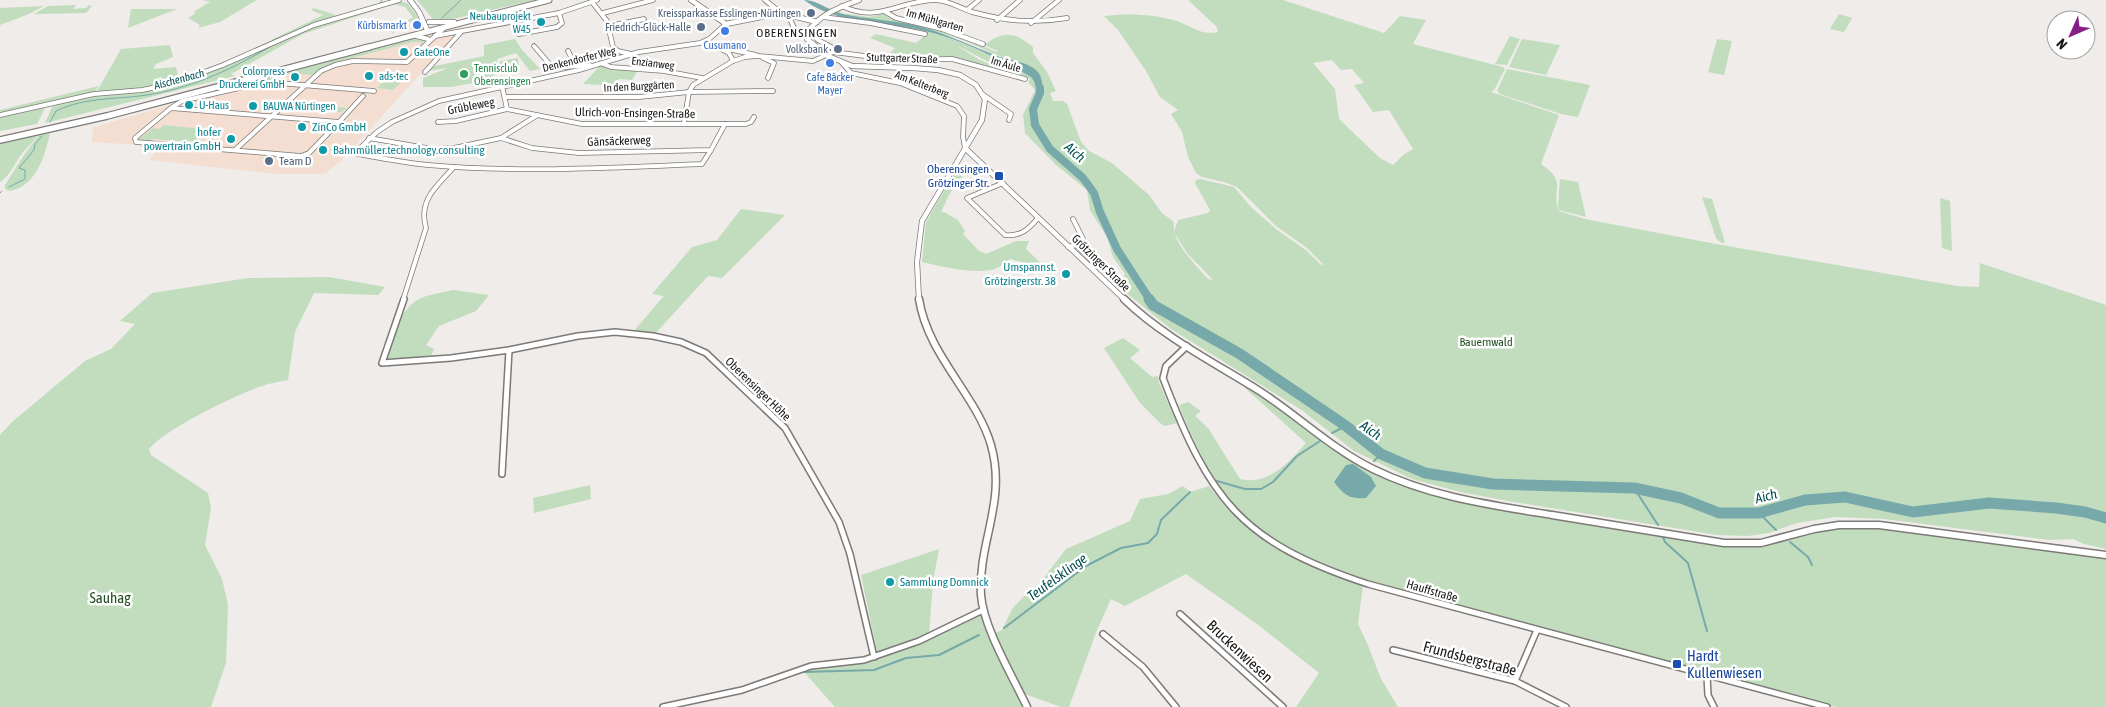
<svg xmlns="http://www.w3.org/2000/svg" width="2106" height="707" font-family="'Asap Condensed',sans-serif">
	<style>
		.commercial { fill: #f4ded1 }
		.green { fill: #c1ddbe; fill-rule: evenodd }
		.water { fill: #77a9ab }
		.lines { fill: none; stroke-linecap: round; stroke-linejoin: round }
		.stream-far1 { stroke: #77a9ab; stroke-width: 1 }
		.stream { stroke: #77a9ab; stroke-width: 2 }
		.river-far1 { stroke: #77a9ab; stroke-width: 8 }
		.river { stroke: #77a9ab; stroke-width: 11 }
		.minor-far1-casing { stroke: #7c7976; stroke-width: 5.5 }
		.minor-casing { stroke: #7c7976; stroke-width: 8 }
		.tertiary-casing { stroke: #7c7976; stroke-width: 6 }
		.secondary-far1-casing { stroke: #7c7976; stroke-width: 6 }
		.secondary-casing { stroke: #7c7976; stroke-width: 9 }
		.primary-casing { stroke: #7c7976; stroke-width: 7 }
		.trunk-casing { stroke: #7c7976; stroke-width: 8 }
		.minor-far1 { stroke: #fff; stroke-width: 4 }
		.minor { stroke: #fff; stroke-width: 5 }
		.tertiary { stroke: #fff; stroke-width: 4.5 }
		.secondary-far1 { stroke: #fff; stroke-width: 4.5 }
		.secondary { stroke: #fff; stroke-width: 6 }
		.primary { stroke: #fff; stroke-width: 5 }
		.trunk { stroke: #fff; stroke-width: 5.5 }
		.service-dot { fill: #5c6f8a; stroke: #fff; stroke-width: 2 }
		.culture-dot { fill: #0f9aa8; stroke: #fff; stroke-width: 2 }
		.shop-dot { fill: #3f7fe0; stroke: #fff; stroke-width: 2 }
		.leisure-dot { fill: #2e9e5b; stroke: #fff; stroke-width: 2 }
		.transit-dot { fill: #1a4fb4; stroke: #fff; stroke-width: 2 }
		.labels { text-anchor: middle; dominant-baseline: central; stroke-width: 5; stroke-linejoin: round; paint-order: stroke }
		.far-service-label { font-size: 11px; fill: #4e5e75; stroke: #fff; text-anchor: end }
		.far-culture-label { font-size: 11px; fill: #0d838f; stroke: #fff; text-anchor: start }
		.far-street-label { font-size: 11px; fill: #191816; stroke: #fff }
		.far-shop-label { font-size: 11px; fill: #366cbe; stroke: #fff }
		.far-leisure-label { font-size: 11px; fill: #27864d; stroke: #fff; text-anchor: start }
		.far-water-label { font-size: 11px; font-style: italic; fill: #004e51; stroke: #fff }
		.far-quarter-label { font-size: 12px; letter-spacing: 1px; fill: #191816; stroke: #fff }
		.street-label { font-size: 12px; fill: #191816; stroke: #fff }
		.culture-label { font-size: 12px; fill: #0d838f; stroke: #fff; text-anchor: start }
		.service-label { font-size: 12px; fill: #4e5e75; stroke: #fff; text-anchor: start }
		.transit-label { font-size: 12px; fill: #164399; stroke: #fff; text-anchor: end }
		.park-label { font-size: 12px; fill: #244d22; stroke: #fff }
		.water-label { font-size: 14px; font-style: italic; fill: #004e51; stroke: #fff }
		.near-park-label { font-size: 15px; fill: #244d22; stroke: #fff }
		.near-street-label { font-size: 15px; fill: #191816; stroke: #fff }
		.near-transit-label { font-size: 15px; fill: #164399; stroke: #fff; text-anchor: start }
	</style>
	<rect width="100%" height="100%" fill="#efece9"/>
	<!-- commercial -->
	<polygon class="commercial" points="453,27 456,34 347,155 325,174 277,174 149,160 160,146 91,142 94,127 308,65"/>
	<!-- green -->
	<g class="green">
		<polygon points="203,0 257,0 220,22 198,28 200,25 188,18 196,13 193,12 210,2"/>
		<polygon points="417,0 535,0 444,21 433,19"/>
		<path d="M1188,0H1283L1384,33L1400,16L1426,20L1413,44L1503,67L1505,69L1494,90L1491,92L1559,115L1541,164C1569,183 1550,189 1559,211L1585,219L1716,244L1957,286L1979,287L1980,263L2106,305V549L2084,544L2073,539L2049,540L1884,519L1835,517L1797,523L1769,533L1748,536L1717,535L1508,501L1460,492L1412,479L1354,451L1303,411L1171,329L1119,287L1125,274L1113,257L1107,237L1090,210L1087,190L1056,165L1025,133L1023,115L1035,90L1028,82L1030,79C1024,74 1013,73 1005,70C981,59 959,45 934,36L954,44L978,59L1004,71L953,57L925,56L924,58L899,59L885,58L895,48L870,38L876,34L916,43L927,34L933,36L904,27L837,16C868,21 901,24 932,33C966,42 1000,60 1031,77C1037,82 1036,92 1035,100C1045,92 1044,81 1037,71C1027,63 1013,62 1002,57C990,53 978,46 967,42C950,35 932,30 915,26C890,20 858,20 836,12L841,10L840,13L869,17L883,14L891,19L953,34L997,52L998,51L984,45C1004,30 1015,32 1033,47V53L1047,72L1056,91L1050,93L1053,101H1063L1067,104L1081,142L1089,151L1112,163L1149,195L1162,213L1174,222C1171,242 1195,264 1208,279L1213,280L1187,253L1174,232L1178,220L1208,213L1210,210L1195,183L1196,180L1200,179L1234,187L1251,207L1276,229L1307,251L1321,265L1323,264L1307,248L1276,226L1237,187L1224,182L1202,177L1196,173L1188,157L1182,132L1171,114L1178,110L1160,97L1146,71L1118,30L1104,16C1127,13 1155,14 1177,21C1191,26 1202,36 1218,32L1217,27ZM1332,60L1341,70L1352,69L1364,83L1354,85L1373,112L1389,110L1413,149L1403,155L1393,165L1380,158L1339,119L1335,89L1313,63Z"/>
		<path d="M404,2L408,4L418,17L393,33L389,31L413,17L405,7L394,4L303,34L231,74L235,76L45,123L52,107C84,91 122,96 156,89C208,79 253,49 301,31C317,25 333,20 349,15C366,10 386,2 404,2Z"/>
		<polygon points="76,5 73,9 86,8 89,5 92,6 86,13 34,14 48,6"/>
		<polygon points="44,6 29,14 0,25 0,8"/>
		<polygon points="314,8 336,15 273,41 271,40 323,15 311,10"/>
		<polygon points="131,9 177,9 128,28"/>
		<polygon points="1839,14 1852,18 1844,32 1830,29"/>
		<polygon points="1510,36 1520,39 1507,65 1495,64"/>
		<polygon points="417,37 424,39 422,45 420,45 422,42 413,42 333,63 313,75 292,73 209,94 199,95"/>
		<polygon points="515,39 522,50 540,69 530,71 516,53 497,59 498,73 484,81 451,87 423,87 423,78 448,68 427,71 430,67 484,56 484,45"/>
		<polygon points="1522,39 1560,45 1546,75 1509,67"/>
		<polygon points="1717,39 1732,41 1724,75 1708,72"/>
		<polygon points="170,45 173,57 156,64 153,69 176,67 179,80 148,88 96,93 121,49"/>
		<polygon points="518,58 519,71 501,74 500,61"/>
		<polygon points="600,66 606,66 638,70 632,80 619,79 615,86 583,84"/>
		<polygon points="1507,69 1590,85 1578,117 1561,114 1500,94 1497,91"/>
		<polygon points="392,73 409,75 393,90 377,88"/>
		<polygon points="99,86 94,93 0,114 0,110"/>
		<polygon points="291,103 347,108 341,112 286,109"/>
		<polygon points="45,108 37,124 0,131 0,117"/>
		<polygon points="214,123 215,123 191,145 186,145 187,142 153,139 150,142 138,140 153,128 159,129 164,125 204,129"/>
		<path d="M50,133C45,156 36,186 10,191L5,189V185L24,155L39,135Z"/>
		<path d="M37,136C32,144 26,148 21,155C14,164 10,176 0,182V142Z"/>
		<path d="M959,165L964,174L949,195L941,212H944L958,220L965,231L963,234L979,251L986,254L1016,241H1029L1026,249L1047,269L1010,259C1006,262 1001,267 997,268C978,276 941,266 922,262L926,222Z"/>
		<polygon points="1560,179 1578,182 1586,217 1559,210 1558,206"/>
		<polygon points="1702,197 1712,199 1725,243 1720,242 1716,238"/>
		<polygon points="1940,198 1950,201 1952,251 1942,248"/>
		<polygon points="741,209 785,215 722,278 708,276 653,336 632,333 664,296 652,294 692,247 717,240"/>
		<path d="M329,277L385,287L378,295L314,293L295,332L288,380C279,382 270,383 262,386C235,395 165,429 149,449L151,455L208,493L211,508L205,545L222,579L228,605L226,663L211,707H0V435L12,422L85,361L111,349L135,324L120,321L152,293L248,278Z"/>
		<path d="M453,290L489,295L476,311L439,326L426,345L434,349L430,358L404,361L407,358L388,360C389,340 400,309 419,299C429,294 442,293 453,290Z"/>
		<polygon points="1123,338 1140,350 1130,358 1152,377 1158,376 1159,383 1177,423 1165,426 1160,423 1140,403 1104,348"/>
		<path d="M1248,386L1399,484L1422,492L1464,503L1728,546H1758L1816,531L1847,527H1871L1986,543L2060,551L2063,554H2065L2064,551L2106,557V707H1836L1694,670L1655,657L1631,653L1357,577C1255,541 1219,506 1179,405L1188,402L1201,411L1195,416L1208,428L1240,479C1267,486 1290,462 1306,443L1245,388Z"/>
		<polygon points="590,485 591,499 534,513 533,498"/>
		<path d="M1183,486L1190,492L1209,486C1248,538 1301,568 1363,585L1358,624L1367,643L1381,679L1398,707H1296L1319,673L1257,624L1186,574L1125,606L1111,599L1097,630L1069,707H1061L1016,691L1022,707H835L804,672V669L875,658L980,615L988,637L1002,630L1012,609L1025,595L1040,583L1066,549L1130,521L1140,499L1168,494Z"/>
		<polygon points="939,549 933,581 929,635 877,652 861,575"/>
	</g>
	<!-- water -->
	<g class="water">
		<path d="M804,0C818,0 829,11 843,14C866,19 891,20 914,25C946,33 971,46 1000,57C1011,61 1027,62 1036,70C1043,76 1043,87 1042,95L1035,100C1036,92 1037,83 1031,77C1000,60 967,42 933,33C891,21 841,27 804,0Z"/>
		<path d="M1353,464L1371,477L1376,486L1366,498C1349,499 1344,495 1334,482L1346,465Z"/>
	</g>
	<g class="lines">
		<!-- stream-far1 -->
		<g class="stream-far1">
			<polyline points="380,3 382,0"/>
			<polyline points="442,18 461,0"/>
			<path d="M50,122L56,111C87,96 120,100 153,94C197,86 236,67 273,45"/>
			<polyline points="9,187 25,179 25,170 19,168 34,150 35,144 42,136"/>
			<polyline points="0,193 2,191"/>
		</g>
		<!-- stream -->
		<g class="stream">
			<polyline points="1332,433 1346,426"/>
			<polyline points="1374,461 1381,454"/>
			<polyline points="1217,481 1245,489 1261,489 1273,482 1297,456 1320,441"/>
			<polyline points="1634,488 1658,525"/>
			<polyline points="1759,513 1776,530"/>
			<polyline points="1663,537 1665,542 1688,563 1707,631"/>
			<polyline points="1790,542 1808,557 1812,565"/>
			<polyline points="1004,628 1086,566 1121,548 1148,543 1157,534 1161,520 1190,492"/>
			<polyline points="804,672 874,670 906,658 939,655 979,635"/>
		</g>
		<!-- river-far1 -->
		<polyline class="river-far1" points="1040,88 1040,93 1033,109 1035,125 1050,149 1083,178 1094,193 1100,212 1117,249 1150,300"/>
		<!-- river -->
		<polyline class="river" points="1149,299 1153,305 1240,354 1346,426 1381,454 1425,473 1493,484 1634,488 1681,498 1719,513 1759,513 1805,500 1845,497 1913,512 1989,503 2056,508 2085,512 2106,518"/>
		<defs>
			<g id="minor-far1">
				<polyline points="765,0 781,13"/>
				<polyline points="592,2 607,21 613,47 618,51 631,54"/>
				<path d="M842,6C879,24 900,0 935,0C948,0 960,8 972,12C1005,21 1033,24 1067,18"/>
				<polyline points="967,10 979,0"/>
				<polyline points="884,11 896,18 942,29 983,44"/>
				<polyline points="603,13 653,0"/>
				<polyline points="789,17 795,30 806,32"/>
				<polyline points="823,17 870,23 925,34"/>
				<polyline points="997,20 1020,0"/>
				<polyline points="1031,23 1059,0"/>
				<polyline points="609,26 644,19"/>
				<polyline points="809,29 818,40 833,48 833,52"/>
				<polyline points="519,34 557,27 562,23 559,13"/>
				<polyline points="416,36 428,39"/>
				<polyline points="435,36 559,13 597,0"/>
				<polyline points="706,41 729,53 733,61"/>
				<polyline points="534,46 553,68 590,65"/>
				<polyline points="719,47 756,55"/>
				<polyline points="568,51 576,66"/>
				<polyline points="763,58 774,63 768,78"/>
				<polyline points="842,63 851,73 900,83 957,106 964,116 963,137 965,148"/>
				<polyline points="603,64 611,67 664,71 702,78"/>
				<polyline points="425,72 461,32"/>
				<polyline points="502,86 507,109 582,124 746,124 751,122 754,117"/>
				<polyline points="982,94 1011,114 1009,120"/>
				<polyline points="505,97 639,97 689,92 773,91"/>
				<polygon points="171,108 339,122 309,153 301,156 136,142 135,138"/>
				<polyline points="171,108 182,101 266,82 374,91"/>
				<polyline points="0,115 94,94 142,90 172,84 223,65 314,25 399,0"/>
				<polyline points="339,122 363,96"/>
				<polyline points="438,122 456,121 507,109"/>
				<polyline points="684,123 689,92 693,85 733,61 745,57 758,56 813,61 833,52 897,60 952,59 1025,79"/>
				<polyline points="369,138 432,149 454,148 501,138 536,116"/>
				<polyline points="501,138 532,148 579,153 711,150 725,124"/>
				<polyline points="235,150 321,71 335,65 353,61 407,62 444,28"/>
				<path d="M711,150L702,164C611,168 519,173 428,165C405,163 381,158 357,154L356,152L377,132L392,122L439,101L579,70L639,52L700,43L709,39L726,24"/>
				<path d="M1003,183L967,198L1005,235C1020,237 1029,229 1038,218"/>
				<polyline points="1073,219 1083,239 1076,245"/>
				<polyline points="1068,247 1076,245 1094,263"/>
				<path d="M403,300L426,228C418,200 437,186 454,167"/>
			</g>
			<g id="minor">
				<polyline points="404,299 382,363 451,358 509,350 578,336 615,332 653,336 681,342 706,353 785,428 839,522 850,554 874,657"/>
				<path d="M1187,346L1166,366L1163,378C1210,501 1241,542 1368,584L1827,707"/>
				<polyline points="502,474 509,350"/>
				<polyline points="1180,614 1283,707"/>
				<polyline points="1103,634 1143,667 1176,707"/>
				<polyline points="1393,650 1515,681 1566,707"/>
				<polyline points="1707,676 1708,695 1714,707"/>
				<polyline points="1515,681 1537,630"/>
				<polyline points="663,707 742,690 811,666 864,660 919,641 983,610"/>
			</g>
			<g id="tertiary">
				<polyline points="410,0 419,12 428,32"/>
				<polyline points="429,22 454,22"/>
			</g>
			<g id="secondary-far1">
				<polyline points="691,0 726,24 781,13 817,22"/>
				<path d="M859,0C840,7 818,15 807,33V39L828,56L852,66L913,68L938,70L960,75L976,85L985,99L982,120L922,221L917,262L919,300"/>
				<polyline points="965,148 1125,300"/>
			</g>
			<g id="secondary">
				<path d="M919,299C928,356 976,394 991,445C1007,502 978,541 981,595C983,627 1013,677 1027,707"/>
				<path d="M1124,299C1162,336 1213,362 1258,390C1297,415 1332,449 1373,469C1430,497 1491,505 1552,515C1609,524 1667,534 1724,543H1761L1814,529L1839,525H1879L2106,555"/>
			</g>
			<polyline id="primary" points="369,47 549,0"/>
			<polyline id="trunk" points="0,140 107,116 369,47"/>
		</defs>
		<!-- minor-far1 casing -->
		<use href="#minor-far1" class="minor-far1-casing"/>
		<!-- minor casing -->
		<use href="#minor" class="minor-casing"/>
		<!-- tertiary casing -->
		<use href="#tertiary" class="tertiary-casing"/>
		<!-- secondary-far1 casing -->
		<use href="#secondary-far1" class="secondary-far1-casing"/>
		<!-- secondary casing -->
		<use href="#secondary" class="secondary-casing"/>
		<!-- primary casing -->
		<use href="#primary" class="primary-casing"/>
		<!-- trunk casing -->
		<use href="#trunk" class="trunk-casing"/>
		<!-- minor-far1 -->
		<use href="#minor-far1" class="minor-far1"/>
		<!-- minor -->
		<use href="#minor" class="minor"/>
		<!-- tertiary -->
		<use href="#tertiary" class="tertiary"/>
		<!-- secondary-far1 -->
		<use href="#secondary-far1" class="secondary-far1"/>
		<!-- secondary -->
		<use href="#secondary" class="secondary"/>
		<!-- primary -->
		<use href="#primary" class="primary"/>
		<!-- trunk -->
		<use href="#trunk" class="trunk"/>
	</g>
	<!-- markers -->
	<g class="service-dot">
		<circle cx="811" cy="13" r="5"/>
		<circle cx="701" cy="27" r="5"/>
		<circle cx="838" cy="49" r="5"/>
		<circle cx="269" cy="161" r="5"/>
	</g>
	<g class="culture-dot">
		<circle cx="541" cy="22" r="5"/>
		<circle cx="404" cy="52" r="5"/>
		<circle cx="369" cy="76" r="5"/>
		<circle cx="295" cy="77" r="5"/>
		<circle cx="189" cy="105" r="5"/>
		<circle cx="253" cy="106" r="5"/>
		<circle cx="302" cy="127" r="5"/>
		<circle cx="231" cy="139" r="5"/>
		<circle cx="323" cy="150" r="5"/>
		<circle cx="1066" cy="274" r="5"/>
		<circle cx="890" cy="582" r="5"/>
	</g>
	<g class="shop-dot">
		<circle cx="417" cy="25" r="5"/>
		<circle cx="725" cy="31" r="5"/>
		<circle cx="830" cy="63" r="5"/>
	</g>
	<circle class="leisure-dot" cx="464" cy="74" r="5"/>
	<g class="transit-dot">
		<rect x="994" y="171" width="10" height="10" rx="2.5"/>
		<rect x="1672" y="659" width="10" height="10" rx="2.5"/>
	</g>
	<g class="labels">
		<!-- far-service labels -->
		<g class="far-service-label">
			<text x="801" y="13">Kreissparkasse Esslingen-Nürtingen</text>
			<text x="691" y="27">Friedrich-Glück-Halle</text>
			<text x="828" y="49">Volksbank</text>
		</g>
		<!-- far-culture labels -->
		<g class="far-culture-label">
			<text x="531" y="16" text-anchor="end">Neubauprojekt<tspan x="531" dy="13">W45</tspan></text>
			<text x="414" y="52">GateOne</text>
			<text x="285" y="71" text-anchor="end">Colorpress<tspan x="285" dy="13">Druckerei GmbH</tspan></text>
			<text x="379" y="76">ads-tec</text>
			<text x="199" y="105">U-Haus</text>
			<text x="263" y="106">BAUWA Nürtingen</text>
		</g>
		<!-- far-street labels -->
		<g class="far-street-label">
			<text transform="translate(935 20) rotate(16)">Im Mühlgarten</text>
			<text transform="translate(902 58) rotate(2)">Stuttgarter Straße</text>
			<text transform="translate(579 59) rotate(-14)">Denkendorfer Weg</text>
			<text transform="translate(653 63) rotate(7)">Enzianweg</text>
			<text transform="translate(1006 64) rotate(17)">Im Äule</text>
			<text transform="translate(922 84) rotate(21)">Am Kelterberg</text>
			<text transform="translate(639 86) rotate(-3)">In den Burggärten</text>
		</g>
		<!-- far-shop labels -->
		<g class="far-shop-label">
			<text x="407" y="25" text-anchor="end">Kürbismarkt</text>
			<text x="725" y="45">Cusumano</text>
			<text x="830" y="77">Cafe Bäcker<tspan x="830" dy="13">Mayer</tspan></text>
		</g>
		<!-- far-leisure labels -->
		<g class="far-leisure-label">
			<text x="474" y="68">Tennisclub<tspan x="474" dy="13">Oberensingen</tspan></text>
		</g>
		<!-- far-water labels -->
		<g class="far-water-label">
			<text transform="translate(179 79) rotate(-15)">Aischenbach</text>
		</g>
		<!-- far-quarter labels -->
		<g class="far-quarter-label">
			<text x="797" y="33">OBERENSINGEN</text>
		</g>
		<!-- street labels -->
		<g class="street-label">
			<text transform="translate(471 106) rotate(-11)">Grübleweg</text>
			<text transform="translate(635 113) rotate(1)">Ulrich-von-Ensingen-Straße</text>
			<text transform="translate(619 141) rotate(-2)">Gänsäckerweg</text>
			<text transform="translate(1101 263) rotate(44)">Grötzinger Straße</text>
			<text transform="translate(758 389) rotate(44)">Oberensinger Höhe</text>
			<text transform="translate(1432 591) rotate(16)">Hauffstraße</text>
		</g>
		<!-- culture labels -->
		<g class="culture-label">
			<text x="312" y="127">ZinCo GmbH</text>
			<text x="221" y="132" text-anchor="end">hofer<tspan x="221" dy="14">powertrain GmbH</tspan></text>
			<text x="333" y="150">Bahnmüller.technology.consulting</text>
			<text x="1056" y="267" text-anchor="end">Umspannst.<tspan x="1056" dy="14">Grötzingerstr. 38</tspan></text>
			<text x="900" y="582">Sammlung Domnick</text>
		</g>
		<!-- service labels -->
		<g class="service-label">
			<text x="279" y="161">Team D</text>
		</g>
		<!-- transit labels -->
		<g class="transit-label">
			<text x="989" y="169">Oberensingen<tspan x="989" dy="14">Grötzinger Str.</tspan></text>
		</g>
		<!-- park labels -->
		<g class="park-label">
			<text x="1486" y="342">Bauernwald</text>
		</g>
		<!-- water labels -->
		<g class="water-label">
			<text transform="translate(1075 152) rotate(41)">Aich</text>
			<text transform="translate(1371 430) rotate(35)">Aich</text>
			<text transform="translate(1766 496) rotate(-14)">Aich</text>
			<text transform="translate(1057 577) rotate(-36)">Teufelsklinge</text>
		</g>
		<!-- near-park labels -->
		<g class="near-park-label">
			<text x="110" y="597">Sauhag</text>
		</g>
		<!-- near-street labels -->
		<g class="near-street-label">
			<text transform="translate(1240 651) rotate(43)">Bruckenwiesen</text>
			<text transform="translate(1470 658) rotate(15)">Frundsbergstraße</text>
		</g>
		<!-- near-transit labels -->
		<g class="near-transit-label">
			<text x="1687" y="655">Hardt<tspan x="1687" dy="17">Kullenwiesen</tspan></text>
		</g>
	</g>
	<!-- north arrow -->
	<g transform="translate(2071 35) rotate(225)"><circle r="24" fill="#ffffff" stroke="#a3a3a2"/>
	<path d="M0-4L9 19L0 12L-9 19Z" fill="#861e86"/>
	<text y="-8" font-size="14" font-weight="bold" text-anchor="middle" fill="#191816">N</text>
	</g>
</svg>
